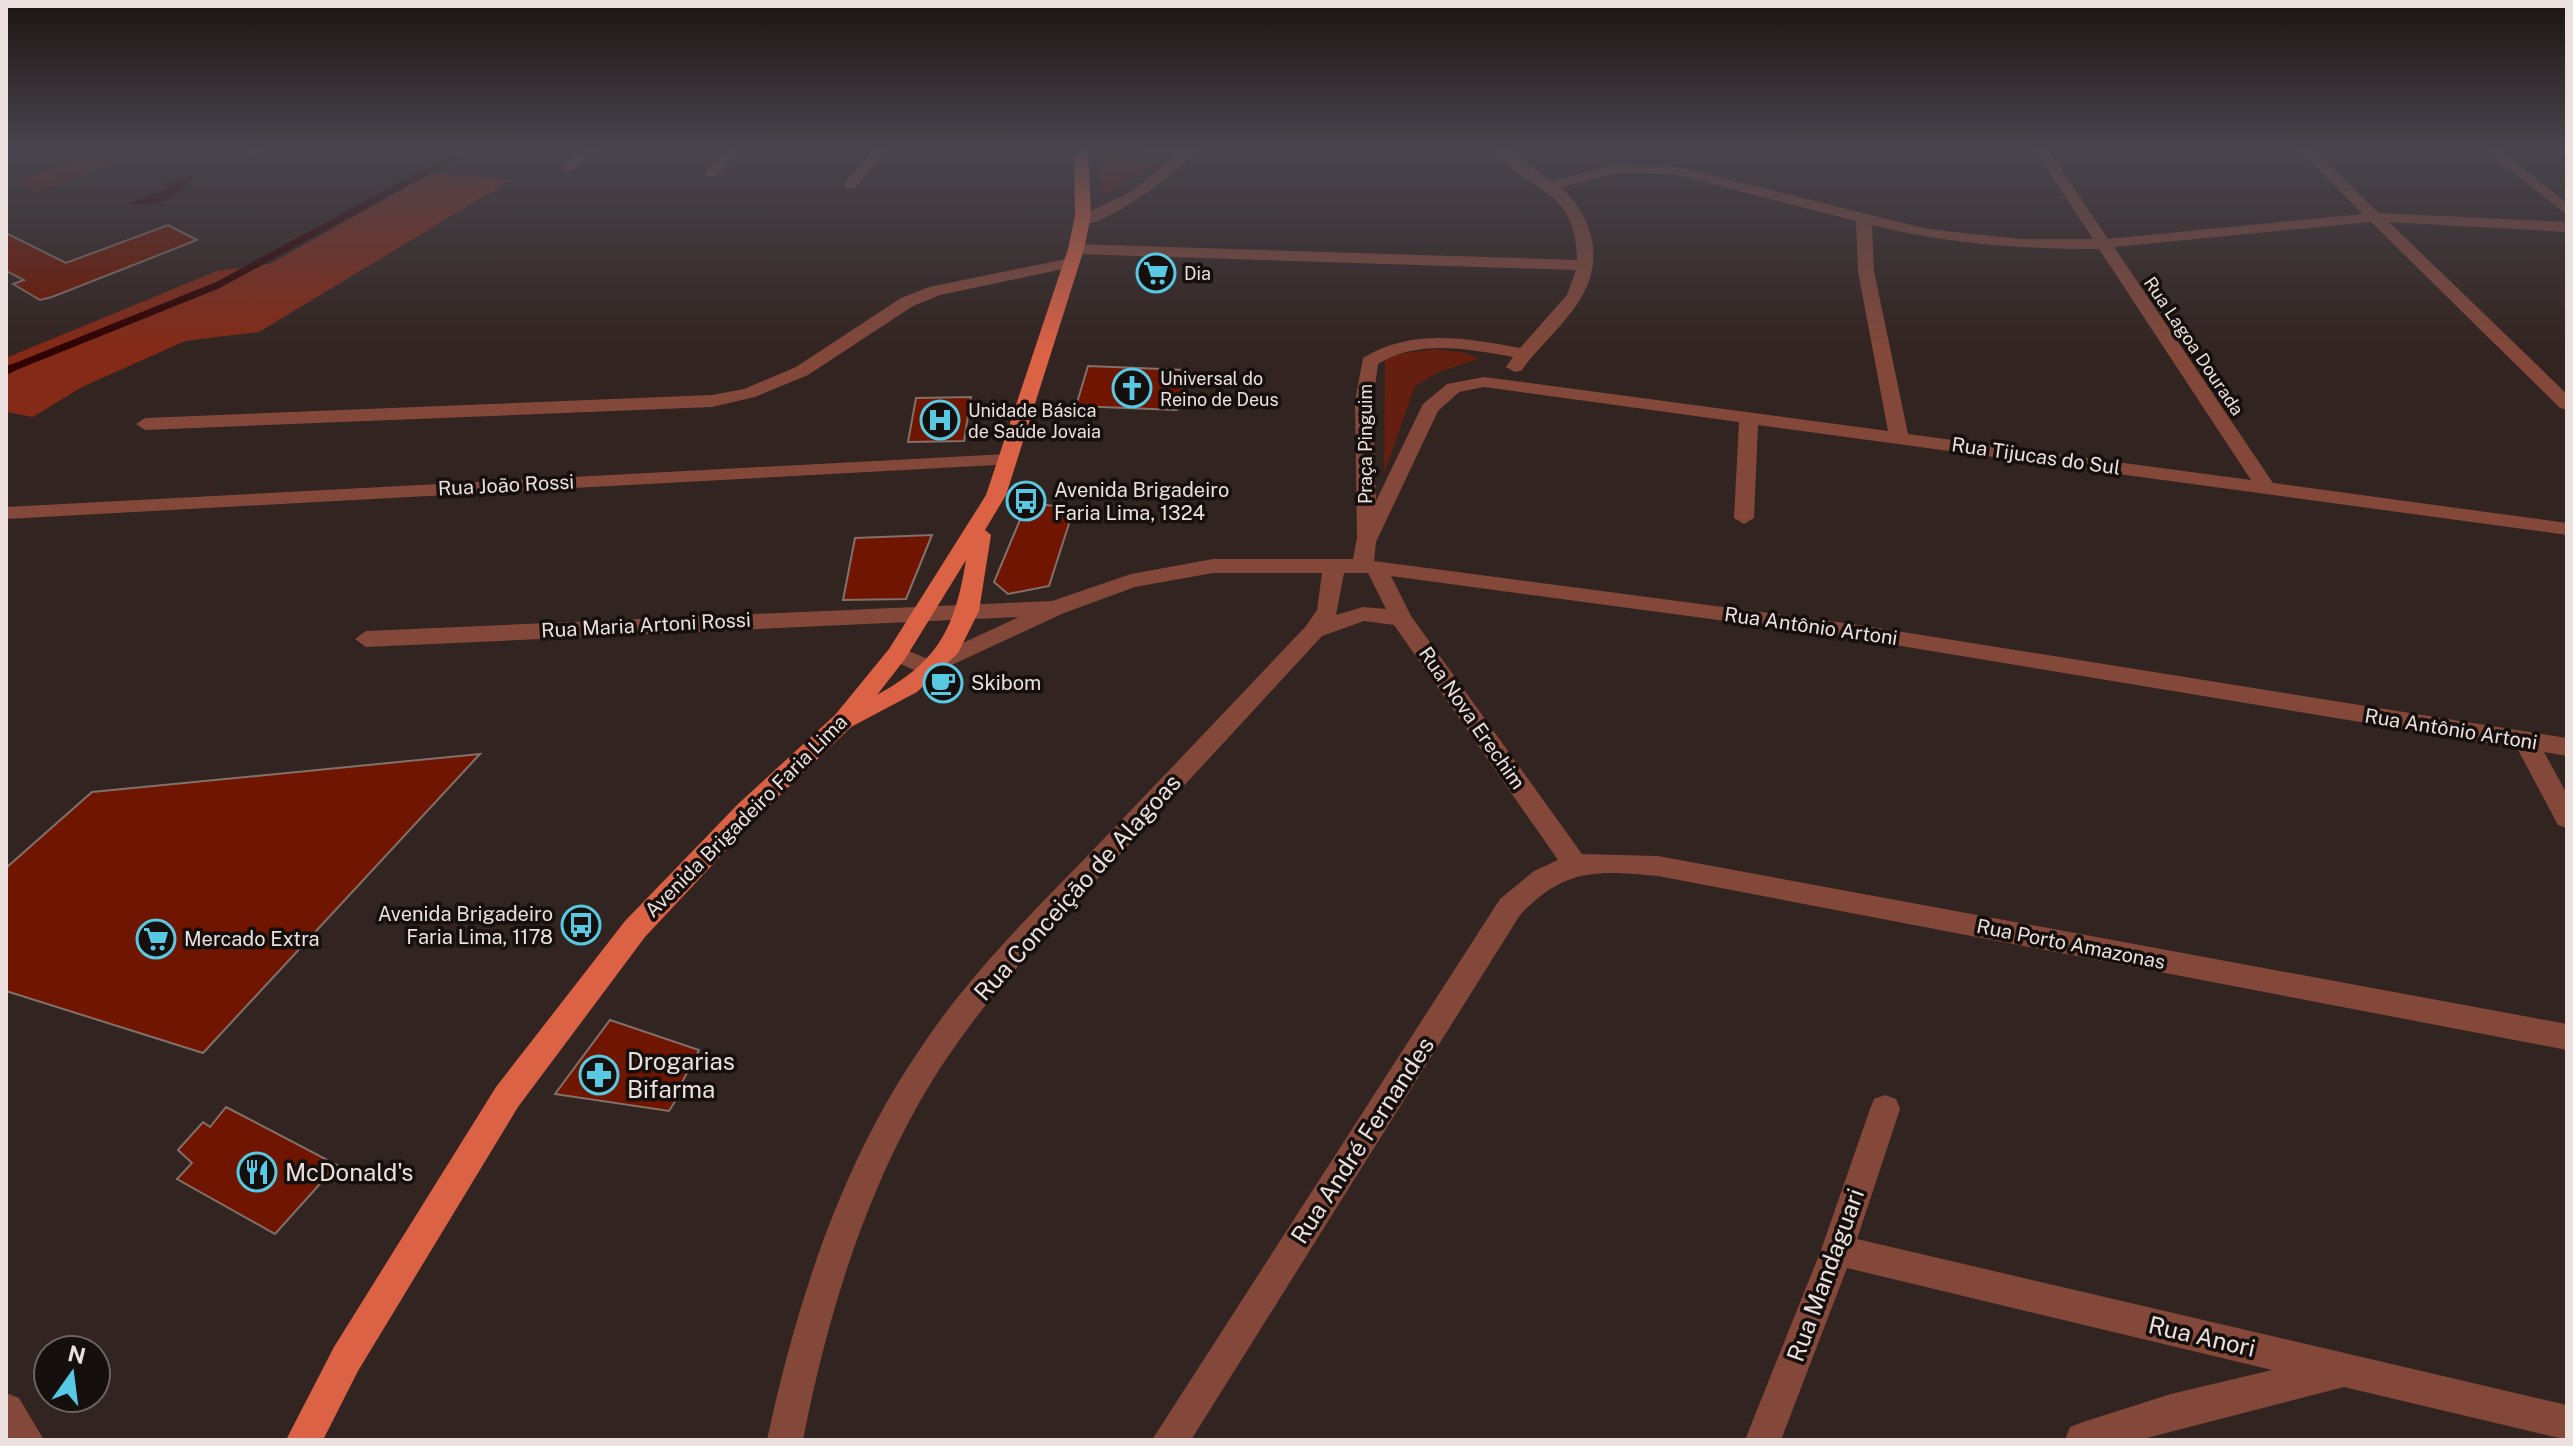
<svg xmlns="http://www.w3.org/2000/svg" width="2573" height="1446" font-family="'Public Sans',sans-serif">
	<style>
		.green { fill: #641f10 }
		.forest { fill: #852a16 }
		.water { fill: #2f0100 }
		.lines { fill: none; stroke-linecap: round; stroke-linejoin: round }
		.stream-far1 { stroke: #2f0100; stroke-width: 7 }
		.stream { stroke: #2f0100; stroke-width: 8 }
		.building { fill: #701600; stroke: #82706b; stroke-width: 2 }
		.minor { fill: #83483a; fill-rule: evenodd }
		.major { fill: #dc6246; fill-rule: evenodd }
		.labels { text-anchor: middle; dominant-baseline: central; stroke-width: 7; stroke-linejoin: round; paint-order: stroke }
		.far-poi-label { font-size: 18px; fill: #ebe0de; stroke: #150f0d; text-anchor: start }
		.far-street-label { font-size: 18px; fill: #ebe0de; stroke: #150f0d }
		.street-label { font-size: 20px; fill: #ebe0de; stroke: #150f0d }
		.poi-label { font-size: 20px; fill: #ebe0de; stroke: #150f0d; text-anchor: start }
		.near-street-label { font-size: 24px; fill: #ebe0de; stroke: #150f0d }
		.near-poi-label { font-size: 24px; fill: #ebe0de; stroke: #150f0d; text-anchor: start }
	</style>
	<rect width="100%" height="100%" fill="#322420"/>
	<!-- green -->
	<g class="green">
		<polygon points="1099,151 1160,162 1104,195 1099,184"/>
		<polygon points="96,154 118,163 37,192 16,181"/>
		<polygon points="1434,349 1465,353 1479,359 1439,372 1415,386 1384,474 1385,356"/>
	</g>
	<!-- forest -->
	<polygon class="forest" points="432,173 511,180 259,332 185,341 82,387 33,417 6,412 6,358 217,271 270,264"/>
	<!-- water -->
	<path class="water" d="M193,176C183,197 154,209 129,203L168,189L166,183Z"/>
	<g class="lines">
		<!-- stream-far1 -->
		<polyline class="stream-far1" points="7,370 218,285 468,149"/>
		<!-- stream -->
		<polyline class="stream" points="6,371 12,368"/>
	</g>
	<!-- building -->
	<g class="building">
		<polygon points="168,225 197,240 52,297 40,300 13,284 24,280 6,271 6,233 66,263"/>
		<polygon points="1088,366 1186,370 1177,410 1076,406"/>
		<polygon points="971,397 964,441 908,442 916,398"/>
		<polygon points="1027,503 1074,508 1049,586 1008,594 994,582"/>
		<polygon points="932,535 906,599 843,600 855,538"/>
		<polygon points="480,754 203,1053 6,991 6,868 92,792"/>
		<polygon points="610,1020 699,1050 679,1088 683,1089 669,1111 555,1094"/>
		<polygon points="226,1107 337,1165 275,1234 177,1179 192,1163 178,1150 203,1122 210,1127"/>
	</g>
	<g class="lines">
		<!-- minor -->
		<g class="minor">
			<polygon points="248,149 265,149 253,156 248,155"/>
			<polygon points="582,149 598,149 572,171 562,171 562,165"/>
			<polygon points="726,149 741,149 716,176 706,176 706,170"/>
			<polygon points="874,149 889,149 855,188 845,188 845,182"/>
			<path d="M1139,149H1198C1180,170 1104,230 1077,224V218L1134,190L1175,155L1146,153Z"/>
			<path d="M1492,149H1507L1551,181L1615,165L1673,166L1927,229L2020,239H2093L2042,161L2028,149H2044L2052,155L2108,239L2363,214L2298,149H2313L2379,213L2567,222V232L2389,222L2567,394V410L2560,408L2371,222L2114,247L2273,483L2567,523V535L1758,425L1754,518L1744,524L1734,518L1739,422L1484,387L1459,392L1438,411L1376,542L1374,561L1859,625L2567,738V756L2544,752L2567,794V828L2558,825L2517,748L1859,639L1391,576L1411,616L1582,854L1658,856L2567,1024V1050L1658,876C1597,870 1564,868 1520,915L1191,1440H1152L1500,899L1534,871L1558,860L1394,625L1364,621L1322,636C1252,712 1182,788 1112,863C1042,938 970,1013 919,1103C860,1208 826,1323 803,1440H767C796,1305 840,1167 918,1052C967,977 1031,914 1093,850C1164,776 1235,701 1306,626L1317,610L1322,573H1213L1135,587L1064,613L928,676L889,659L886,654L897,646L928,659L1019,617L366,647L355,639L366,631L1052,601L1131,574L1213,559H1353L1357,538L1355,401L1363,358C1411,328 1467,338 1520,348L1567,295L1576,270L1076,254L1068,249L1076,244L1577,260C1576,183 1527,196 1492,149ZM1615,173L1673,174L1856,221L1858,271L1888,431L1484,377L1447,384L1423,404L1376,501L1373,401L1378,364C1418,339 1468,349 1513,357L1506,367L1515,372L1521,371C1551,330 1603,297 1592,240C1587,219 1577,201 1561,188ZM1872,225C1948,244 2021,249 2099,249L2251,480L1908,434L1874,271ZM1344,573H1368L1386,609L1363,607L1336,615Z"/>
			<polygon points="2483,149 2499,149 2567,203 2567,215"/>
			<polygon points="1071,258 1077,260 1077,266 940,295 913,306 808,375 755,397 712,407 145,430 136,424 145,418 712,395 744,389 796,367 901,298 929,287"/>
			<polygon points="1007,454 1014,456 1017,460 1014,464 6,519 6,507"/>
			<polygon points="1885,1095 1896,1099 1900,1109 1857,1239 2567,1405 2567,1440 2344,1387 2139,1440 2065,1440 2070,1427 2083,1422 2171,1394 2272,1370 1847,1268 1781,1440 1745,1440 1821,1250 1870,1109 1874,1099"/>
			<polygon points="6,1393 19,1398 44,1440 6,1440"/>
		</g>
		<!-- major -->
		<path class="major" d="M1074,149H1088L1091,216L1084,249L1006,495L985,530L991,535L979,611L958,653L917,692L851,727L756,818L645,937L518,1107L358,1371L323,1440H286L334,1347L496,1087L625,921L738,804L835,715L889,649L986,495L1068,249L1075,216ZM966,560C955,628 939,661 877,695L905,659Z"/>
	</g>
	<!-- sky -->
	<linearGradient id="sky" x2="0" y2="1"><stop stop-color="#1c1412"/><stop offset="0.42" stop-color="#49454e"/><stop offset="1" stop-color="#49454e" stop-opacity="0"/></linearGradient>
	<rect width="2573" height="351" fill="url(#sky)"/>
	<!-- icons -->
	<defs>
		<symbol id="supermarket-ring" viewBox="-11 -11 22 22"><circle r="9.5" fill="#150f0d" stroke="#57c9e2" stroke-width="1.5"/><path d="M-6-5.5h2.5l.6 2H6L4.5 2H-2.5L-4.4-4H-6ZM-1.5 3.2a1.3 1.3 0 1 0 .1 0ZM3 3.2a1.3 1.3 0 1 0 .1 0Z" fill="#57c9e2"/></symbol>
		<symbol id="church-ring" viewBox="-11 -11 22 22"><circle r="9.5" fill="#150f0d" stroke="#57c9e2" stroke-width="1.5"/><path d="M-1.2-6h2.4v3.5h3.3v2.4h-3.3V6h-2.4V-.1h-3.3v-2.4h3.3Z" fill="#57c9e2"/></symbol>
		<symbol id="hospital-ring" viewBox="-11 -11 22 22"><circle r="9.5" fill="#150f0d" stroke="#57c9e2" stroke-width="1.5"/><path d="M-5-5h3v3.5h4V-5h3V5h-3V1.5h-4V5h-3Z" fill="#57c9e2"/></symbol>
		<symbol id="bus-ring" viewBox="-11 -11 22 22"><circle r="9.5" fill="#150f0d" stroke="#57c9e2" stroke-width="1.5"/><path d="M-5-6H5V4H4V6H2V4H-2V6H-4V4H-5ZM-3.5-4V0h7V-4ZM-3.5 1.2v1.5H-2V1.2ZM2 1.2v1.5H3.5V1.2Z" fill="#57c9e2"/></symbol>
		<symbol id="cafe-ring" viewBox="-11 -11 22 22"><circle r="9.5" fill="#150f0d" stroke="#57c9e2" stroke-width="1.5"/><path d="M-5.5-4.5H6V0H3Q3 3.5 0 3.5H-2.5Q-5.5 3.5-5.5 0ZM3-3.2v2h1.7v-2ZM-6 4.5H4V6H-6Z" fill="#57c9e2"/></symbol>
		<symbol id="pharmacy-ring" viewBox="-11 -11 22 22"><circle r="9.5" fill="#150f0d" stroke="#57c9e2" stroke-width="1.5"/><path d="M-2-6h4v4h4v4h-4v4h-4v-4h-4v-4h4Z" fill="#57c9e2"/></symbol>
		<symbol id="restaurant-ring" viewBox="-11 -11 22 22"><circle r="9.5" fill="#150f0d" stroke="#57c9e2" stroke-width="1.5"/><path d="M-5-6h1v4h1v-4h1v4h1v-4h1v5L-1.5 .5V6h-2V.5L-5-1ZM5-6V6H3V1.5H1.5Q1.5-4 5-6Z" fill="#57c9e2"/></symbol>
	</defs>
	<g fill-rule="evenodd">
		<use href="#supermarket-ring" x="1134" y="251" width="44" height="44"/>
		<use href="#church-ring" x="1110" y="366" width="44" height="44"/>
		<use href="#hospital-ring" x="918" y="398" width="44" height="44"/>
		<use href="#bus-ring" x="1004" y="479" width="44" height="44"/>
		<use href="#cafe-ring" x="921" y="661" width="44" height="44"/>
		<use href="#bus-ring" x="559" y="903" width="44" height="44"/>
		<use href="#supermarket-ring" x="134" y="917" width="44" height="44"/>
		<use href="#pharmacy-ring" x="577" y="1053" width="44" height="44"/>
		<use href="#restaurant-ring" x="235" y="1150" width="44" height="44"/>
	</g>
	<g class="labels">
		<!-- far-poi labels -->
		<g class="far-poi-label">
			<text x="1184" y="273">Dia</text>
			<text x="1160" y="378">Universal do<tspan x="1160" dy="21">Reino de Deus</tspan></text>
			<text x="968" y="410">Unidade Básica<tspan x="968" dy="21">de Saúde Jovaia</tspan></text>
		</g>
		<!-- far-street labels -->
		<g class="far-street-label">
			<text transform="translate(2194 346) rotate(56)">Rua Lagoa Dourada</text>
			<text transform="translate(1365 444) rotate(-90)">Praça Pinguim</text>
		</g>
		<!-- street labels -->
		<g class="street-label">
			<text transform="translate(2036 456) rotate(8)">Rua Tijucas do Sul</text>
			<text transform="translate(506 485) rotate(-3)">Rua João Rossi</text>
			<text transform="translate(646 625) rotate(-3)">Rua Maria Artoni Rossi</text>
			<text transform="translate(1811 626) rotate(8)">Rua Antônio Artoni</text>
			<text transform="translate(1472 718) rotate(55)">Rua Nova Erechim</text>
			<text transform="translate(2451 729) rotate(9)">Rua Antônio Artoni</text>
			<text transform="translate(746 816) rotate(-45)">Avenida Brigadeiro Faria Lima</text>
			<text transform="translate(2071 944) rotate(11)">Rua Porto Amazonas</text>
		</g>
		<!-- poi labels -->
		<g class="poi-label">
			<text x="1054" y="490">Avenida Brigadeiro<tspan x="1054" dy="23">Faria Lima, 1324</tspan></text>
			<text x="971" y="683">Skibom</text>
			<text x="553" y="914" text-anchor="end">Avenida Brigadeiro<tspan x="553" dy="23">Faria Lima, 1178</tspan></text>
			<text x="184" y="939">Mercado Extra</text>
		</g>
		<!-- near-street labels -->
		<g class="near-street-label">
			<text transform="translate(1077 887) rotate(-48)">Rua Conceição de Alagoas</text>
			<text transform="translate(1362 1140) rotate(-57)">Rua André Fernandes</text>
			<text transform="translate(1825 1275) rotate(-70)">Rua Mandaguari</text>
			<text transform="translate(2202 1336) rotate(13)">Rua Anori</text>
		</g>
		<!-- near-poi labels -->
		<g class="near-poi-label">
			<text x="627" y="1061">Drogarias<tspan x="627" dy="28">Bifarma</tspan></text>
			<text x="285" y="1172">McDonald's</text>
		</g>
	</g>
	<!-- border -->
	<rect width="2573" height="1446" fill="none" stroke="#ebe0de" stroke-width="16"/>
	<!-- north arrow -->
	<g transform="translate(72 1374) rotate(14)"><circle r="38" fill="#150f0d" stroke="#6b6361" stroke-width="2"/>
	<path d="M0-6L14 30L0 20L-14 30Z" fill="#57c9e2"/>
	<text y="-12" font-size="22" font-weight="bold" text-anchor="middle" fill="#ebe0de">N</text>
	</g>
</svg>
